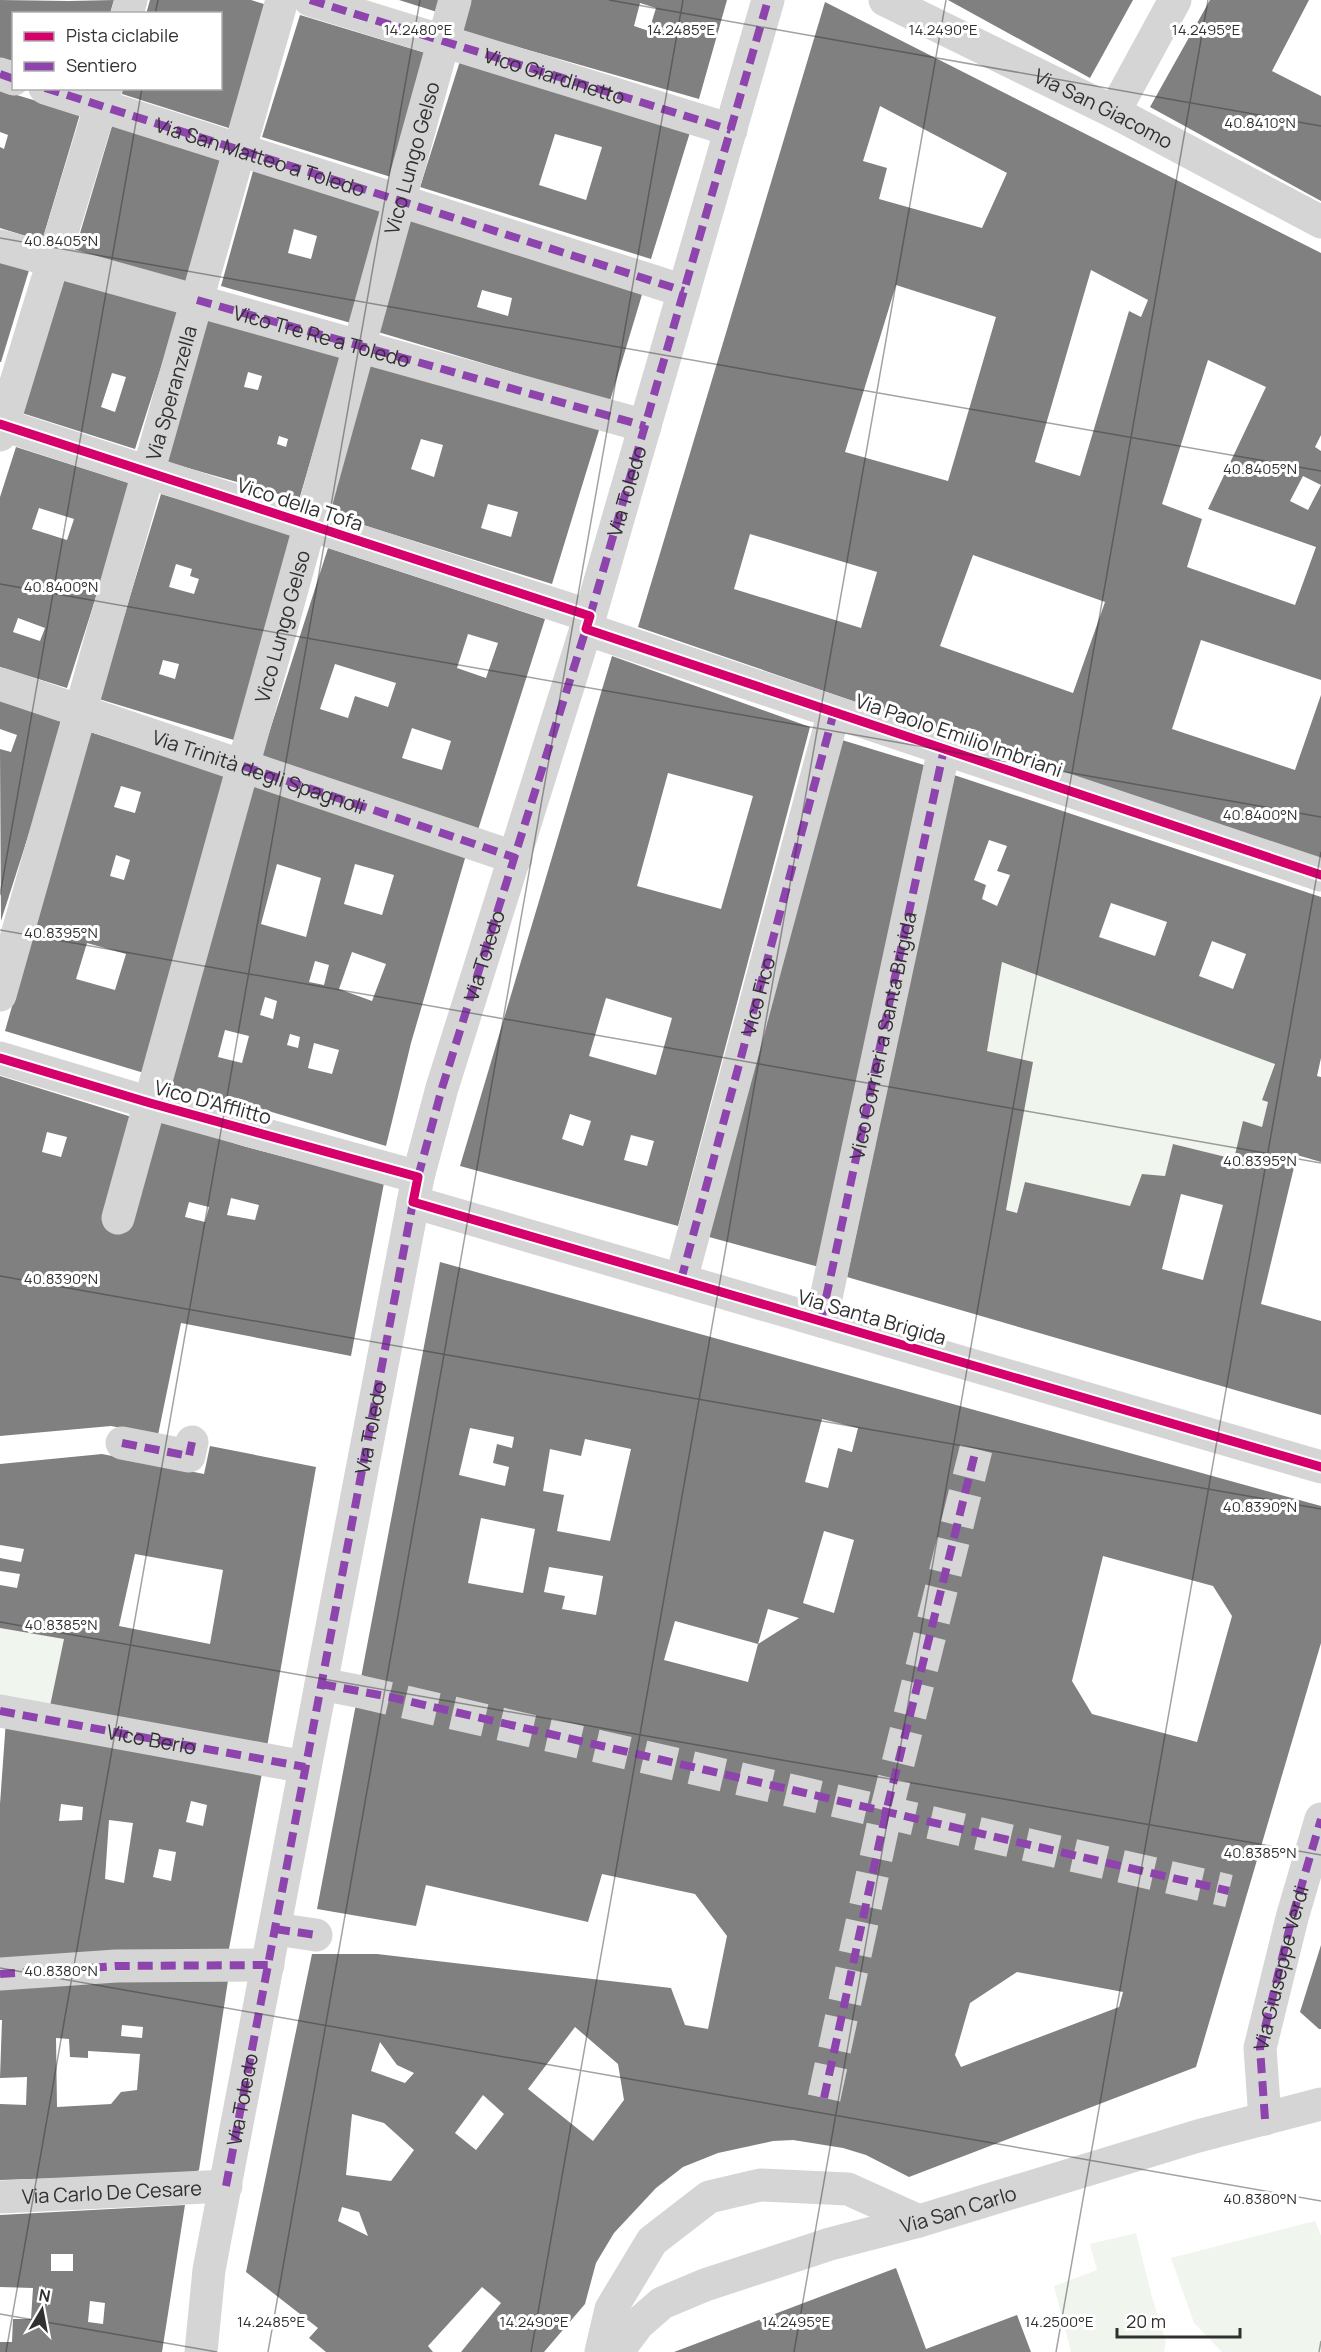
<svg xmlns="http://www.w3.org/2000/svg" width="1321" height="2352" font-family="Manrope,sans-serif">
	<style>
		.green { fill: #f0f5ee }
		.building { fill: #808080; fill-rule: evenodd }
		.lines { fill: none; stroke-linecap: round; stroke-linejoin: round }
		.minor-tunnel { stroke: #d6d6d6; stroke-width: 33; stroke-dasharray: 33 16; stroke-linecap: butt }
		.minor { stroke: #d5d5d5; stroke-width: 33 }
		.quiet { stroke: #8e44ad; stroke-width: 8; stroke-dasharray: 15 8; stroke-linecap: butt }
		.cycleway-casing { stroke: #fff; stroke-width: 13 }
		.cycleway { stroke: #d6006c; stroke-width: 9 }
		.ticks { fill: none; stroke: #313131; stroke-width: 1.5; stroke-opacity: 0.45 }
		.labels { text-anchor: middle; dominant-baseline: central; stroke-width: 6; stroke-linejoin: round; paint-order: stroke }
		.street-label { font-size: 20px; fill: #313131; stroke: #fff }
		.ticks-label { font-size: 15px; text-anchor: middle; fill: #313131; stroke: #fff; stroke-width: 6; stroke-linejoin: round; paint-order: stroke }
	</style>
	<rect width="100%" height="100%" fill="#fff"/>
	<!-- green -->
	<g class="green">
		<polygon points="1002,962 1275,1064 1262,1099 1268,1102 1262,1127 1234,1159 1174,1144 1165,1176 1142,1174 1130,1206 1025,1182 1017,1213 1006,1210 987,1051"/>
		<polygon points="0,1628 64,1639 50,1706 0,1697"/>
		<polygon points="1315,2221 1321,2236 1321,2352 1222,2352 1194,2323 1171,2258"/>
		<polygon points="1136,2233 1152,2297 1166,2342 1164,2352 1071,2352 1054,2286 1097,2270 1090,2244"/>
	</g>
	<!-- building -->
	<g class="building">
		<polygon points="0,0 69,1 114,0 110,14 14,14 14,61 0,58"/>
		<polygon points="150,0 251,0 274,7 235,130 122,94 123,88 220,88 220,14 146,14"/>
		<polygon points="399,0 441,0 437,12"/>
		<path d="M470,0H727L699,99L462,31ZM640,3L656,8L649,31L634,26Z"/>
		<polygon points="948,0 1133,0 1090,78"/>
		<polygon points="1210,0 1309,0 1272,71 1321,96 1321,201 1150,107"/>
		<path d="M825,2L1321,253V435L1315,447L1321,451V680L1201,640L1172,729L1295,770L1321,695V862L638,627ZM880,106L1007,173L982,228L879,199L887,168L863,161ZM1091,270L1148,300L1141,317L1129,311L1080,476L1035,462ZM896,285L996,317L948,481L845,452ZM1208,360L1266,387L1208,509L1316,547L1295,605L1187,567L1202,519L1162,504ZM1303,476L1321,485L1308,510L1290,501ZM750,534L877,572L861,628L734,589ZM973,555L1105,602L1073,693L940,646Z"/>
		<polygon points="300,15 429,54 391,177 262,137"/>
		<path d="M461,58L691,129L651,259L420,187ZM555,134L602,147L586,200L539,185Z"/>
		<polygon points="0,90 80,114 42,241 0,228 0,147 4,149 8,135 0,132"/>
		<polygon points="112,126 225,160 188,283 75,250"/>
		<path d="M253,171L383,209L351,323L221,286ZM294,229L317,236L311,259L288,253Z"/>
		<path d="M411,218L644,288L610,401L378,332ZM482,290L512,298L508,316L477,307Z"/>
		<polygon points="0,257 30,267 1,362 0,362"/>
		<path d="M66,274L180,308L135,449L22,413ZM112,373L126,377L115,412L101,407Z"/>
		<path d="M209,315L342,353L299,500L167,462ZM248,372L262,376L258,390L244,387ZM279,436L288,439L286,447L277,444Z"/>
		<path d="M369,362L600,427L552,584L328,514ZM421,439L443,445L434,477L411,469ZM488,504L518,512L511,537L481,528Z"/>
		<path d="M16,447L132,484L67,688L0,667V497ZM39,508L74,519L67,540L32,529ZM18,618L45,628L40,641L13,632Z"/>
		<path d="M161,494L299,536L237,741L99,699ZM176,564L192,569L190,576L199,579L194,594L169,587ZM163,660L179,664L175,679L159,674Z"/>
		<path d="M328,548L545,619L478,830L261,758ZM468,634L498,643L486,678L457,668ZM335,664L396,683L388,707L355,696L348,718L320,709ZM412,728L451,741L442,770L402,758Z"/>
		<path d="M612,656L810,727L678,1226L460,1166ZM668,773L753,796L721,909L637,886ZM606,998L672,1018L656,1075L589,1056ZM570,1114L591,1121L583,1146L562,1139ZM631,1135L654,1141L647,1166L624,1160Z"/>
		<polygon points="0,700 65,721 1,921 0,749 11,752 17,735 0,729"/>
		<path d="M90,732L230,777L144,1073L5,1031ZM121,786L141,792L135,813L114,807ZM116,855L130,860L124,880L110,876ZM87,943L126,954L115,990L76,979Z"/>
		<polygon points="842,740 924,765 819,1267 709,1237"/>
		<path d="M954,775L1321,897V1058L1317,1076L1321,1077V1162L1297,1155L1261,1304L1321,1321V1415L847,1277ZM989,840L1007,846L997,871L1010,875L997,906L982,899L986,885L974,880ZM1111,903L1167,922L1155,956L1099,937ZM1212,941L1246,954L1233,989L1199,976ZM1002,962L1275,1064L1262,1100L1268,1102L1262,1127L1243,1121L1234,1159L1173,1144L1165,1176L1142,1174L1130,1206L1025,1182L1017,1213L1006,1210L1033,1062L987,1051ZM1181,1194L1223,1205L1203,1280L1162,1269Z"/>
		<path d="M253,784L466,855L411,1043L386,1146L265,1110L171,1086ZM277,864L321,878L306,937L261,924ZM355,864L394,875L382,915L344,904ZM352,952L386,964L372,1001L339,989ZM315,961L329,965L324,985L309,982ZM265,997L277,1001L273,1019L260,1015ZM225,1030L249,1036L242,1063L218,1057ZM290,1034L300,1037L298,1048L287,1045ZM314,1043L339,1050L332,1074L308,1068Z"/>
		<path d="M0,1076L135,1118L161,1120L243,1146L384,1183L351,1356L181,1323L158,1435L111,1426L0,1436ZM47,1132L67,1137L61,1157L42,1152ZM231,1198L259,1205L255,1220L227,1215ZM189,1202L209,1207L205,1222L185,1217Z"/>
		<path d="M440,1262L1321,1506V1643L1196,2067L909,2177L866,2155L843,2148L793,2140L773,2141L718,2153L683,2167L656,2188L614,2233L596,2263L585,2304L544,2352H461L501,2303L482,2287L428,2346L433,2352H326L309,2338L318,2328L246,2272L312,1954H377L671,1988L685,2025L708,2029L727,1936L695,1894L602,1874L588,1922L426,1885L416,1926L317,1909ZM822,1419L858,1428L852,1452L838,1448L828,1488L805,1482ZM470,1428L514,1437L512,1448L497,1444L493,1463L509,1467L505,1486L459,1475ZM585,1439L631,1449L610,1541L557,1531L564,1495L543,1491L550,1449L581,1456ZM481,1518L535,1529L523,1593L468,1583ZM824,1531L854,1540L834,1613L803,1603ZM1103,1556L1213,1586L1232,1616L1197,1742L1092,1714L1072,1681ZM549,1567L603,1576L596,1615L562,1609L565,1596L544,1592ZM768,1609L799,1618L758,1644L748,1682L664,1660L675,1621L758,1644ZM1017,1972L1123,1992L1119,2007L961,2067L955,2055L970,2003ZM575,2027L618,2064L624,2100L593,2141L528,2089ZM380,2042L397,2065L414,2073L405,2083L371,2071ZM483,2095L504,2114L476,2150L455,2133ZM352,2114L384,2123L414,2150L391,2181L346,2175ZM342,2207L359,2212L368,2236L338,2221Z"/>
		<path d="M210,1446L316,1467L267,1747L50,1706L64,1639L0,1628V1585L17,1588L20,1574L0,1571V1558L21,1562L24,1549L0,1545V1464L102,1454L204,1474ZM135,1554L223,1570L210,1644L119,1626Z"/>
		<path d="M6,1720L263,1768L228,1954L0,1963V1804ZM191,1801L207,1805L203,1826L186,1822ZM61,1804L83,1807L82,1820L59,1821ZM109,1820L133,1823L124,1883L105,1879ZM159,1849L176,1852L171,1881L153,1877Z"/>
		<polygon points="1321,1945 1321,2029 1319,2029 1300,2012"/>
		<path d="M229,1974L199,2170L193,2174L0,2180V2104L26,2105L27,2077L0,2078L2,2020H0V1984ZM122,2025L143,2027L142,2038L121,2036ZM56,2038L69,2039L70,2057L88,2058V2051L140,2054L137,2090L121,2092L111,2104L57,2107Z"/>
		<path d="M185,2205L162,2352H0V2342H12L13,2319H31L33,2288L0,2287V2215ZM51,2254H73V2271H51ZM90,2301L105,2303L103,2324L88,2322Z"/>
		<polygon points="896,2268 926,2349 1017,2315 1031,2352 674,2352"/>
	</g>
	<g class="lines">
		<!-- minor-tunnel -->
		<g class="minor-tunnel">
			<polyline points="357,1691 1229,1891"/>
			<polyline points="824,2098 886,1812 976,1449"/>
		</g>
		<!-- minor -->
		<g class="minor">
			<path id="s1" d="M310,0L731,130"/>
			<path id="s2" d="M885,0L1114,112L1321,222"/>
			<polyline points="127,14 131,0"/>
			<polyline points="0,74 14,79"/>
			<path id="s3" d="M45,88L684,291"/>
			<polyline points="1114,112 1175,0"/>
			<path id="s4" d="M0,246L645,426"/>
			<polyline points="0,424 590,616"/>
			<polyline points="0,435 106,88"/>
			<polyline points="586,629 1321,875"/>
			<path id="s5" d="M0,684L516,858"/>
			<path id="s6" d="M0,995L282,0"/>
			<polyline points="0,1058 150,1103 418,1177"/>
			<polyline points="413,1202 1321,1467"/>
			<path id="s7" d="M118,1218L455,0"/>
			<path id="s8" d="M681,1280L834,712"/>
			<polyline points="821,1321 944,749"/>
			<polyline points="122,1443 189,1456 192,1442"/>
			<polyline points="321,1684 357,1691"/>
			<polyline points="0,1711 305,1767"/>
			<polyline points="275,1929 316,1935"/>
			<polyline points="0,1974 116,1966 268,1965"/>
			<path id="s9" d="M1265,2119L1260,2048L1292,1918L1321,1819"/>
			<path id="s10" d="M0,2197L226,2186"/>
			<path id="s11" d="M201,2352L209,2270L418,1177L442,1088L590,616L768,0"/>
			<polyline points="601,2352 611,2309 652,2241 709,2197 760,2185 848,2189 919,2221"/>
			<path id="s12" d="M617,2352L638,2324L662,2303L705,2285L830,2244L919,2221L1198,2136L1321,2104"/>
		</g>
		<!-- quiet -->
		<g class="quiet">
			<polyline points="310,0 731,130"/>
			<polyline points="0,74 14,79"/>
			<polyline points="45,88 684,291"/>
			<polyline points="197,300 645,426"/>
			<path id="s13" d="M590,616L768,0"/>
			<polyline points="243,766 516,858"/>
			<path id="s14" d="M418,1177L442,1088L586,629"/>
			<polyline points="681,1280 834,712"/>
			<path id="s15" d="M821,1321L944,749"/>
			<polyline points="122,1443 189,1456 192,1442"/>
			<polyline points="321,1684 390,1697 1229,1891"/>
			<path id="s16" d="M0,1711L305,1767"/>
			<polyline points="275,1929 316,1935"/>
			<polyline points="0,1974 116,1966 268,1965"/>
			<polyline points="824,2098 886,1812 976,1449"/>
			<polyline points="1265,2119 1260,2048 1292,1918 1321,1819"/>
			<polyline points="226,2186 413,1202"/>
		</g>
		<defs>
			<g id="cycleway">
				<polyline points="0,424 590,616 586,629 1321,875"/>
				<polyline points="0,1058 150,1103 418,1177 413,1202 1321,1467"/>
			</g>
		</defs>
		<!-- cycleway casing -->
		<use href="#cycleway" class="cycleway-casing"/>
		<!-- cycleway -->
		<use href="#cycleway" class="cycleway"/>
	</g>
	<!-- ticks -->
	<path class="ticks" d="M609,0L1321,126M155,14L158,0M0,238L1321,471M0,584L1321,817M0,895L142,88M0,930L1321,1163M0,1276L1321,1509M0,1622L1321,1855M0,1968L1321,2201M0,2314L217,2352M6,2352L420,0M268,2352L683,0M531,2352L946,0M794,2352L1208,0M1056,2352L1321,852M1319,2352L1321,2341"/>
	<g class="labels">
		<!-- street labels -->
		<g class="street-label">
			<text stroke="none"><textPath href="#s1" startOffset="256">Vico Giardinetto</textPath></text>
			<text stroke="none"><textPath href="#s2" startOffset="244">Via San Giacomo</textPath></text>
			<text stroke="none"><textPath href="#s3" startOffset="226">Via San Matteo a Toledo</textPath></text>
			<text stroke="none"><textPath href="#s7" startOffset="1100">Vico Lungo Gelso</textPath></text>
			<text stroke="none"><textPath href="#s4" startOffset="334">Vico Tre Re a Toledo</textPath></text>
			<text stroke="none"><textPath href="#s6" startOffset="626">Via Speranzella</textPath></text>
			<text stroke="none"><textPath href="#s13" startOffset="130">Via Toledo</textPath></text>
			<text transform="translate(300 504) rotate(18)">Vico della Tofa</text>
			<text stroke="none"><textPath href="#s7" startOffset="614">Vico Lungo Gelso</textPath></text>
			<text transform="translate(959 735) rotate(19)">Via Paolo Emilio Imbriani</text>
			<text stroke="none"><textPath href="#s5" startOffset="273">Via Trinità degli Spagnoli</textPath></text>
			<text stroke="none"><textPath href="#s14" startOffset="231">Via Toledo</textPath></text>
			<text stroke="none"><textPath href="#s8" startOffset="294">Vico Fico</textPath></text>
			<text stroke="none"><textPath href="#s15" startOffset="292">Vico Corrieri a Santa Brigida</textPath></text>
			<text transform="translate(213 1102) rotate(15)">Vico D'Afflitto</text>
			<text transform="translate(872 1317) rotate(16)">Via Santa Brigida</text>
			<text stroke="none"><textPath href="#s11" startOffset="940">Via Toledo</textPath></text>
			<text stroke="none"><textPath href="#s16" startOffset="154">Vico Berio</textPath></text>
			<text stroke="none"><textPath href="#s9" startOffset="154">Via Giuseppe Verdi</textPath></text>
			<text stroke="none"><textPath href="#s11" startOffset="256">Via Toledo</textPath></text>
			<text stroke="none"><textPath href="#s10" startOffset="112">Via Carlo De Cesare</textPath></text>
			<text stroke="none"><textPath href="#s12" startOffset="378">Via San Carlo</textPath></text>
		</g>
	</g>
	<g class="ticks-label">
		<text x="418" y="35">14.2480°E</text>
		<text x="681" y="35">14.2485°E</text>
		<text x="943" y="35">14.2490°E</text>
		<text x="1206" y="35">14.2495°E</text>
		<text x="1260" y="128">40.8410°N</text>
		<text x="61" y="246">40.8405°N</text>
		<text x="1260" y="474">40.8405°N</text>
		<text x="61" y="592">40.8400°N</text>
		<text x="1260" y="820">40.8400°N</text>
		<text x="61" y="938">40.8395°N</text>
		<text x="1260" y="1166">40.8395°N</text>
		<text x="61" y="1284">40.8390°N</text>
		<text x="1260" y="1512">40.8390°N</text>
		<text x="61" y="1630">40.8385°N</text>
		<text x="1260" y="1858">40.8385°N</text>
		<text x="61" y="1976">40.8380°N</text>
		<text x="1260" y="2204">40.8380°N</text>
		<text x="271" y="2327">14.2485°E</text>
		<text x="534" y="2327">14.2490°E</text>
		<text x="796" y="2327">14.2495°E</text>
		<text x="1059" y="2327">14.2500°E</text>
	</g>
	<!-- legend -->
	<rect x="12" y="12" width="210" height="78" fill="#ffffff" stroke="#adadad" stroke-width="1.5"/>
	<rect x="24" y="32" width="30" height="9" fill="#d6006c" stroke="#adadad" stroke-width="1.5"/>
	<text x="66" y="42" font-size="18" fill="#313131">Pista ciclabile</text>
	<rect x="24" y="62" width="30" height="9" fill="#8e44ad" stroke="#adadad" stroke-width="1.5"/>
	<text x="66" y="72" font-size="18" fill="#313131">Sentiero</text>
	<!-- north arrow -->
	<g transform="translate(42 2310) rotate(10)" stroke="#ffffff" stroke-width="4.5" paint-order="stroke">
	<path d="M0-4.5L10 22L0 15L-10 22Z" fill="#313131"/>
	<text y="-9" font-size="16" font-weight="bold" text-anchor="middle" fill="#313131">N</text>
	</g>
	<!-- scale -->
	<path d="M1117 2328v9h123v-9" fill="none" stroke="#313131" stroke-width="3"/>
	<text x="1126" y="2328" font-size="18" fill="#313131" stroke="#ffffff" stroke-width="4.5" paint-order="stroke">20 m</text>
</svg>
